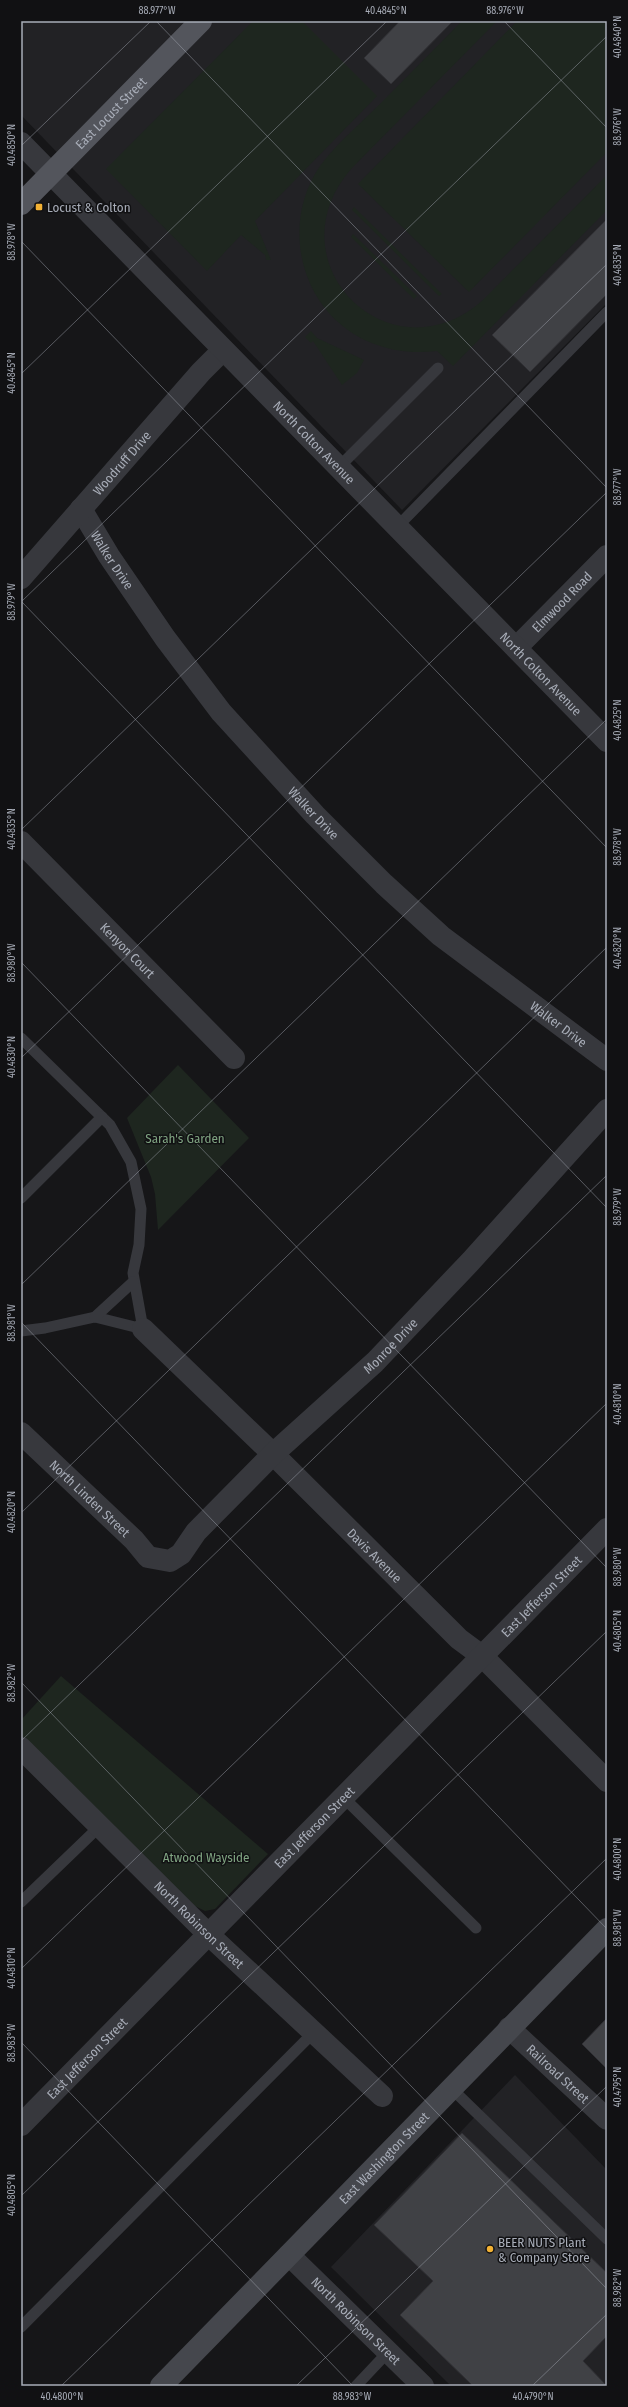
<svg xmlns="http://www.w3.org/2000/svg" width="628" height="2407" font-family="'Fira Sans Condensed',sans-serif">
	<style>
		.built { fill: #222225 }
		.green { fill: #1e261f }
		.building { fill: #404145; stroke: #303034 }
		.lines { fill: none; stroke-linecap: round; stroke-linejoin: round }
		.service { stroke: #37383d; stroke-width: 11 }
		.minor { stroke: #37383d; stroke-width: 22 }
		.tertiary { stroke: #37383d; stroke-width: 22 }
		.secondary { stroke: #45474d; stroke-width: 22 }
		.primary { stroke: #53555c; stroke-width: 22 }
		.ticks { fill: none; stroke: #a8adb8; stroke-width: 1; stroke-opacity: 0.45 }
		.poi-dot { fill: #f2b134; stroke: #111113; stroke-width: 1.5 }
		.labels { text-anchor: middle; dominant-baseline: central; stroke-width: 3; stroke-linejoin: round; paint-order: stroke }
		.street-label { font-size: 13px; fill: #a8adb8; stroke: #111113 }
		.poi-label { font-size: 13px; fill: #a8adb8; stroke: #111113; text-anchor: start }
		.park-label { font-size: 13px; fill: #7fa381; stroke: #111113 }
		.neatline { fill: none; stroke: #a8adb8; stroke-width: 1.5 }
		.ticks-label { font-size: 10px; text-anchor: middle; fill: #a8adb8 }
	</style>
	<rect width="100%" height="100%" fill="#161618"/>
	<!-- built -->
	<g class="built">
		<polygon points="21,21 607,21 607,303 402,510 21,115"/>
		<polygon points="515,2075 607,2170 607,2386 451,2386 331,2267"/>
	</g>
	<!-- green -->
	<g class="green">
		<polygon points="253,21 302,21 377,96 255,221 271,260 266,260 265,255 241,235 207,271 106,169"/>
		<path d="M462,21H497L351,169C270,263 391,382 483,300L607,175V210L453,366L437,351C397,356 356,344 328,312C294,272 289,211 320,166C337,143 361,123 381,103C408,76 435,48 462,21Z"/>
		<polygon points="517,21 607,21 607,152 469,292 358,184"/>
		<polygon points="354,207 442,294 439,296 352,210"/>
		<polygon points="353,234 417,296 414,299 351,237"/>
		<polygon points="311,331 317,338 364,360 357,373 342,385 313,341 311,343 305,337"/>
		<polygon points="178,1065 249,1138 158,1230 155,1194 151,1177 127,1118"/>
		<polygon points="61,1676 268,1854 215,1909 205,1911 195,1906 21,1740 21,1720"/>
	</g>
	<!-- building -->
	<g class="building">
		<polygon points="400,21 453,21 391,84 364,58"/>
		<polygon points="607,219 607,294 530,372 492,335"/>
		<polygon points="607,2018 607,2069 582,2044"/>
		<polygon points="462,2133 607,2273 607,2336 583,2361 607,2386 473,2386 400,2315 433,2281 374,2225"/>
	</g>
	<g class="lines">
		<!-- service -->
		<g class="service">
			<polyline points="339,467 438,368"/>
			<polyline points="397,527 607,312"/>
			<polyline points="21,1038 110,1125 131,1162 141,1209 139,1245 133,1273 143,1329 95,1317 45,1328 21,1331"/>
			<polyline points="21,1198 102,1117"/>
			<polyline points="95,1317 133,1282"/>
			<polyline points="344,1798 476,1928"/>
			<polyline points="21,1902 100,1826"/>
			<polyline points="451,2088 607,2239"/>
			<polyline points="21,2327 314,2032"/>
			<polyline points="356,2386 388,2352"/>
		</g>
		<!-- minor -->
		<g class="minor">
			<path id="s1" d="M81,509L109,556L165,638L221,712L315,815L384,884L441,936L607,1060"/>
			<path id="s2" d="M21,578L201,372L223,350"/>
			<path id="s3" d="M516,648L607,556"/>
			<path id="s4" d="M21,842L234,1058"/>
			<path id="s5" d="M143,1329L273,1454L459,1639L482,1656L607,1781"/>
			<path id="s6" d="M21,1433L134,1540L148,1557L170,1561L181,1554L196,1532L273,1454L375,1362L471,1261L607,1110"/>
			<path id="s7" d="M21,1748L208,1934L382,2096"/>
			<path id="s8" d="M509,2028L607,2119"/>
			<path id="s9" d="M21,2125L607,1529"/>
			<path id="s10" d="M289,2255L423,2386"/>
		</g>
		<!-- tertiary -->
		<path class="tertiary" id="s11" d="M21,143L607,741"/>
		<!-- secondary -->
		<path class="secondary" id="s12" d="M161,2386L607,1929"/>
		<!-- primary -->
		<path class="primary" id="s13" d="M21,204L201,21"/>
	</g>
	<!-- ticks -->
	<path class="ticks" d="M156,21L607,488M504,21L607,128M21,146L151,21M21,241L607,848M21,374L387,21M21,601L607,1208M21,602L607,36M21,830L607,264M21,962L607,1568M21,1058L607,492M21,1285L607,719M21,1322L607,1929M21,1513L607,947M21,1682L607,2289M21,1741L607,1175M21,1969L607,1403M21,2042L353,2386M21,2196L607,1631M61,2386L607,1858M296,2386L607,2086M532,2386L607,2314"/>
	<!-- markers -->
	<g class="poi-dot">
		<rect x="35" y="203" width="8" height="8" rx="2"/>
		<circle cx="490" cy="2249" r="4"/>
	</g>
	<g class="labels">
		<!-- street labels -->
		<g class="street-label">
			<text stroke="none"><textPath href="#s13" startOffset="128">East Locust Street</textPath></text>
			<text stroke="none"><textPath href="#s11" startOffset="419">North Colton Avenue</textPath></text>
			<text stroke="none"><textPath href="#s2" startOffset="153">Woodruff Drive</textPath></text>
			<text stroke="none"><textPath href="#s1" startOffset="60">Walker Drive</textPath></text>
			<text stroke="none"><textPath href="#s3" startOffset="65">Elmwood Road</textPath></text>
			<text stroke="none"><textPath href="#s11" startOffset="743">North Colton Avenue</textPath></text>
			<text stroke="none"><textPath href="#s1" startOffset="384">Walker Drive</textPath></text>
			<text stroke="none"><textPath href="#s4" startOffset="152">Kenyon Court</textPath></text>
			<text stroke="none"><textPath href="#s1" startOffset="708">Walker Drive</textPath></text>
			<text stroke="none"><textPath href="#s6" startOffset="509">Monroe Drive</textPath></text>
			<text stroke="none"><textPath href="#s6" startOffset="95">North Linden Street</textPath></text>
			<text stroke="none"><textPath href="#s5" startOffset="324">Davis Avenue</textPath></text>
			<text stroke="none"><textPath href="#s9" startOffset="742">East Jefferson Street</textPath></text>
			<text stroke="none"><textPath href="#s9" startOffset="418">East Jefferson Street</textPath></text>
			<text stroke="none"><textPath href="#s7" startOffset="251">North Robinson Street</textPath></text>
			<text stroke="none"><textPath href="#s9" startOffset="94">East Jefferson Street</textPath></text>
			<text stroke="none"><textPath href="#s8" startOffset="67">Railroad Street</textPath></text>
			<text stroke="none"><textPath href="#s12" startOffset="319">East Washington Street</textPath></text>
			<text stroke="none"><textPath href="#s10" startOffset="94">North Robinson Street</textPath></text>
		</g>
		<!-- poi labels -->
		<g class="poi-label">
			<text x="47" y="207">Locust &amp; Colton</text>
			<text x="498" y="2242">BEER NUTS Plant<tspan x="498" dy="15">&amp; Company Store</tspan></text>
		</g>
		<!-- park labels -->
		<g class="park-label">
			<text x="185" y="1138">Sarah's Garden</text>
			<text x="206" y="1857">Atwood Wayside</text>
		</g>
	</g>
	<!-- border -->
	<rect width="628" height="2407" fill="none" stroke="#111113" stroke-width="44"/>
	<rect x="22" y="22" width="584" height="2363" class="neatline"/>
	<g class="ticks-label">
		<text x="157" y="14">88.977°W</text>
		<text x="386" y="14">40.4845°N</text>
		<text x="505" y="14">88.976°W</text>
		<text transform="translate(617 37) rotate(-90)" y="4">40.4840°N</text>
		<text transform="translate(617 127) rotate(-90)" y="4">88.976°W</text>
		<text transform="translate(11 145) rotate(-90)" y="4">40.4850°N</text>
		<text transform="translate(11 242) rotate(-90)" y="4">88.978°W</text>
		<text transform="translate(617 265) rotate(-90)" y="4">40.4835°N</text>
		<text transform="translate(11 373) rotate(-90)" y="4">40.4845°N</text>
		<text transform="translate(617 487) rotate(-90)" y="4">88.977°W</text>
		<text transform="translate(11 602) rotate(-90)" y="4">88.979°W</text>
		<text transform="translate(617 720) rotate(-90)" y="4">40.4825°N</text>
		<text transform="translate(11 829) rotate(-90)" y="4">40.4835°N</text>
		<text transform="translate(617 847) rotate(-90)" y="4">88.978°W</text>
		<text transform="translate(617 948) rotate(-90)" y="4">40.4820°N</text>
		<text transform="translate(11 963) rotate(-90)" y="4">88.980°W</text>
		<text transform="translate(11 1057) rotate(-90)" y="4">40.4830°N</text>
		<text transform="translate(617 1207) rotate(-90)" y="4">88.979°W</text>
		<text transform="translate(11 1323) rotate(-90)" y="4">88.981°W</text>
		<text transform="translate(617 1404) rotate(-90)" y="4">40.4810°N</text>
		<text transform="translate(11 1512) rotate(-90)" y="4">40.4820°N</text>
		<text transform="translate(617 1567) rotate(-90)" y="4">88.980°W</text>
		<text transform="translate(617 1631) rotate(-90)" y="4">40.4805°N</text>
		<text transform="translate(11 1683) rotate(-90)" y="4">88.982°W</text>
		<text transform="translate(617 1859) rotate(-90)" y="4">40.4800°N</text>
		<text transform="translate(617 1928) rotate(-90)" y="4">88.981°W</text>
		<text transform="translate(11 1968) rotate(-90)" y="4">40.4810°N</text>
		<text transform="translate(11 2043) rotate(-90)" y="4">88.983°W</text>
		<text transform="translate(617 2087) rotate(-90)" y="4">40.4795°N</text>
		<text transform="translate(11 2195) rotate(-90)" y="4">40.4805°N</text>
		<text transform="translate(617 2288) rotate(-90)" y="4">88.982°W</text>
		<text x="62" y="2400">40.4800°N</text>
		<text x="352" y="2400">88.983°W</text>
		<text x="533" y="2400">40.4790°N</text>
	</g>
</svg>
